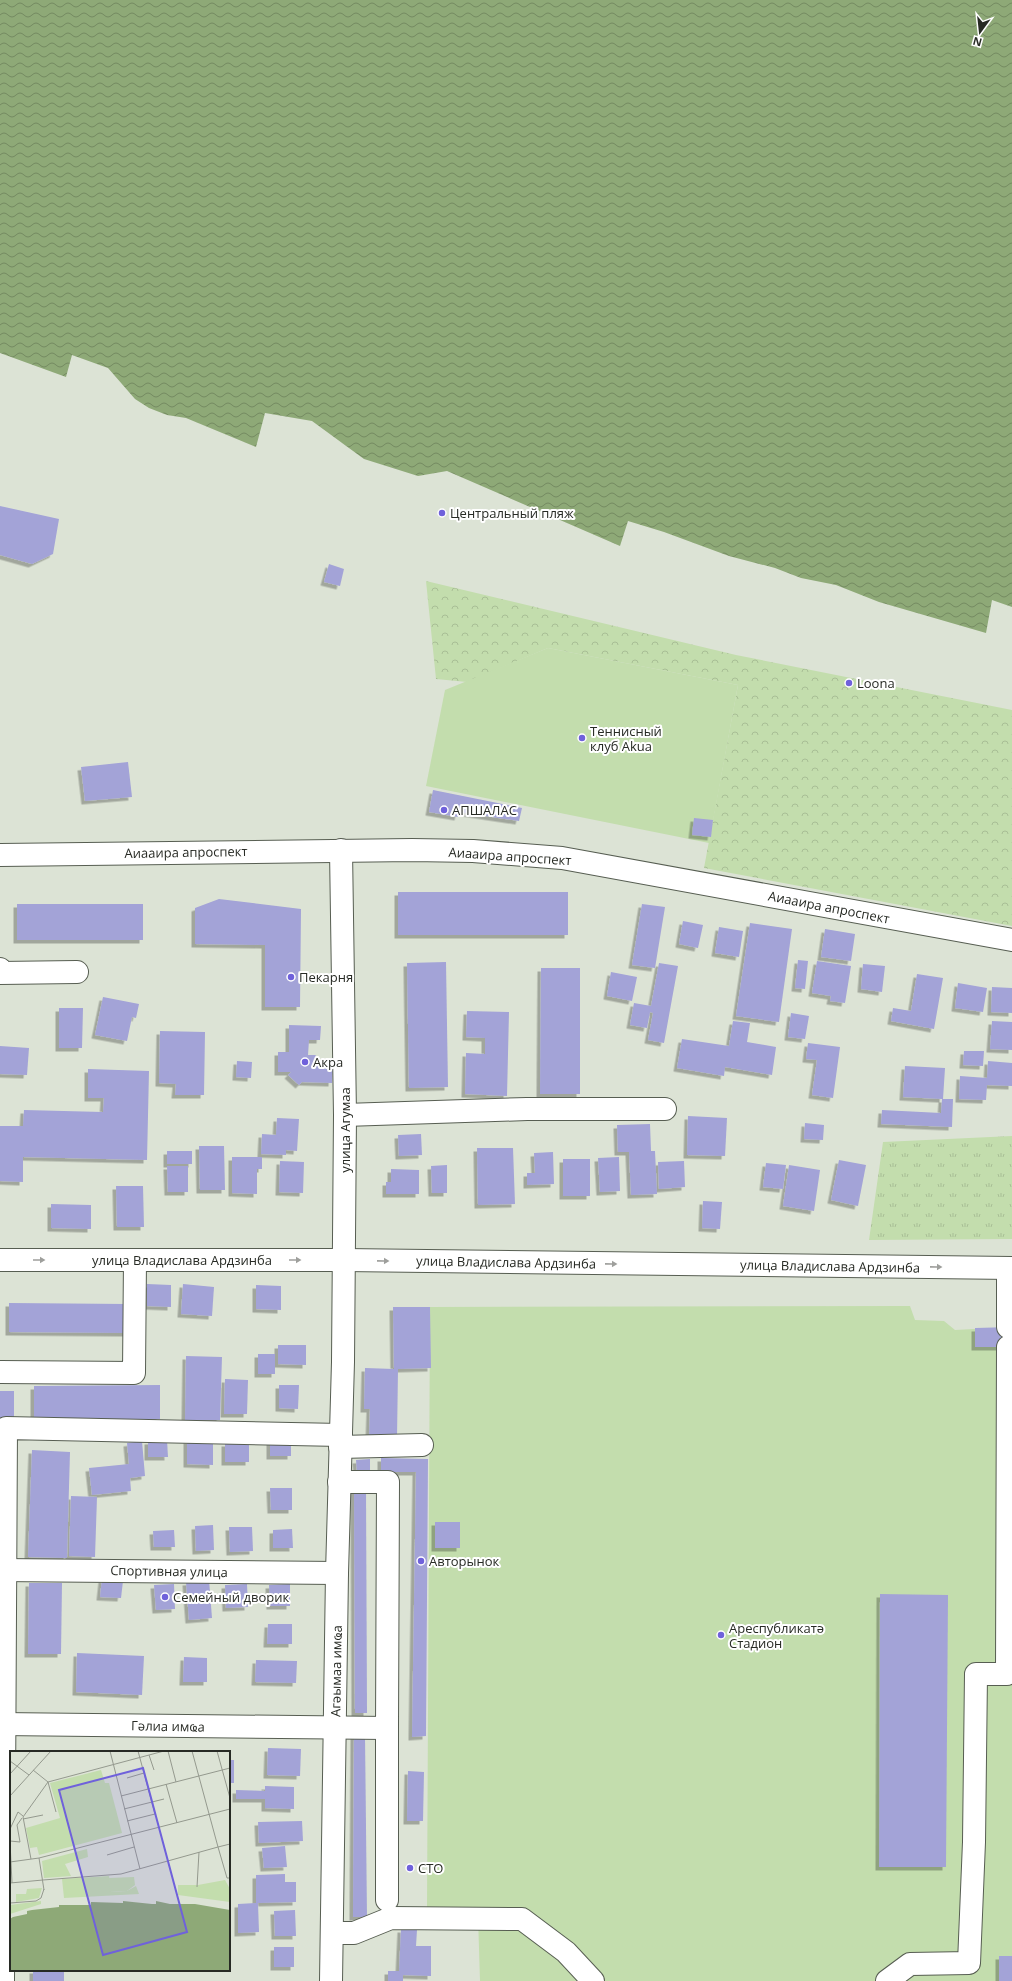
<svg xmlns="http://www.w3.org/2000/svg" width="1012" height="1981" font-family="'Open Sans',sans-serif">
	<style>
		.grass { fill: url(#grass-tufts) }
		.forest { fill: url(#forest-crowns) }
		.park { fill: #c3ddad }
		.water { fill: url(#water-waves) }
		.building { fill: #a3a3d7; filter: url(#shadow) }
		.lines { fill: none; stroke-linecap: round; stroke-linejoin: round }
		.minor-casing { stroke: #575e52; stroke-width: 24 }
		.major-casing { stroke: #575e52; stroke-width: 24 }
		.minor { stroke: #fff; stroke-width: 22 }
		.major { stroke: #fff; stroke-width: 22 }
		.oneway { fill: #9e9f9c }
		.poi-dot { fill: #6f61db; stroke: #fff; stroke-width: 1.5 }
		.labels { text-anchor: middle; dominant-baseline: central; stroke-width: 4; stroke-linejoin: round; paint-order: stroke }
		.poi-label { font-size: 13px; fill: #272a24; stroke: #fff; text-anchor: start }
		.street-label { font-size: 13px; fill: #272a24; stroke: #fff }
		.inset-road { fill: none; stroke: #94998e; stroke-width: 1 }
		.view { fill: #6f61db; fill-opacity: 0.15; stroke: #6f61db; stroke-width: 2 }
		.inset-edge { fill: none; stroke: #272a24; stroke-width: 2 }
	</style>
	<defs>
		<pattern id="grass-tufts" width="24" height="20" patternUnits="userSpaceOnUse"><rect width="24" height="20" fill="#c3ddad"/><path d="M3 7l-1-3M5 7V3M7 7l1-3M15 17l-1-3M17 17v-4M19 17l1-3" fill="none" stroke="#a8be95"/></pattern>
		<pattern id="forest-crowns" width="20" height="18" patternUnits="userSpaceOnUse"><rect width="20" height="18" fill="#c3ddad"/><path d="M2 6a3 3 0 1 1 6 0M12 15a3 3 0 1 1 6 0" fill="none" stroke="#a8be95"/></pattern>
		<pattern id="water-waves" width="16" height="10" patternUnits="userSpaceOnUse"><rect width="16" height="10" fill="#8ea977"/><path d="M0 5q4-4 8 0t8 0" fill="none" stroke="#748a61"/></pattern>
		<filter id="shadow"><feDropShadow dx="-3.5" dy="3.5" stdDeviation="0" flood-color="#0004"/></filter>
	</defs>
	<rect width="100%" height="100%" fill="#dce3d5"/>
	<!-- grass -->
	<polygon class="grass" points="1012,1136 1012,1239 869,1240 883,1142"/>
	<!-- forest -->
	<polygon class="forest" points="426,581 736,655 1012,710 1012,926 704,868 738,685 548,648 467,682 436,679"/>
	<!-- park -->
	<g class="park">
		<polygon points="548,648 738,685 709,843 426,786 445,690"/>
		<polygon points="910,1306 915,1320 944,1321 955,1330 1012,1327 1012,1981 480,1981 478,1916 427,1909 430,1307"/>
	</g>
	<!-- water -->
	<polygon class="water" points="0,0 1012,0 1012,607 992,600 986,633 879,602 836,585 801,578 775,568 729,556 664,532 628,521 620,546 447,471 418,476 364,459 312,421 265,413 256,447 186,418 167,415 149,408 135,399 108,368 72,355 66,377 0,353"/>
	<!-- building -->
	<g class="building">
		<polygon points="0,506 59,519 53,554 32,564 0,555"/>
		<polygon points="329,564 344,569 340,586 324,582"/>
		<polygon points="128,762 132,797 85,801 81,767"/>
		<polygon points="433,790 522,808 519,821 459,812 458,817 429,812"/>
		<polygon points="694,818 713,820 711,837 692,835"/>
		<rect x="398" y="892" width="170" height="43"/>
		<polygon points="219,899 301,909 300,1007 265,1007 265,945 195,944 195,908"/>
		<rect x="17" y="904" width="126" height="36"/>
		<polygon points="642,904 665,907 655,968 632,965"/>
		<polygon points="683,921 703,925 698,948 679,944"/>
		<polygon points="750,923 792,929 779,1022 736,1016"/>
		<polygon points="719,927 743,931 739,957 715,953"/>
		<polygon points="825,929 855,934 851,961 821,957"/>
		<polygon points="798,960 808,961 805,989 795,988"/>
		<polygon points="817,961 851,966 845,1003 830,1001 831,996 812,993"/>
		<polygon points="446,962 448,1087 409,1088 407,963"/>
		<polygon points="659,963 678,966 664,1043 648,1040 653,1013 650,1012 647,1028 630,1025 634,1003 651,1006"/>
		<polygon points="863,964 885,966 882,992 861,989"/>
		<polygon points="541,968 580,968 580,1094 540,1094"/>
		<polygon points="611,972 637,977 632,1001 607,996"/>
		<polygon points="917,974 943,978 934,1029 891,1021 893,1008 911,1011"/>
		<polygon points="958,983 987,988 983,1012 955,1008"/>
		<polygon points="992,987 1012,988 1012,1013 991,1012"/>
		<polygon points="103,997 139,1004 136,1018 132,1017 127,1041 95,1035"/>
		<polygon points="59,1008 83,1008 82,1048 59,1048"/>
		<polygon points="467,1011 509,1012 507,1096 465,1094 466,1053 485,1054 485,1038 466,1037"/>
		<polygon points="791,1013 809,1016 805,1039 788,1037"/>
		<polygon points="733,1021 750,1023 747,1042 776,1047 772,1075 725,1067 724,1076 677,1068 682,1039 729,1046"/>
		<polygon points="992,1021 1012,1022 1012,1050 990,1049"/>
		<polygon points="289,1025 321,1026 320,1040 309,1040 308,1055 315,1055 318,1057 317,1063 333,1063 332,1083 302,1082 299,1085 288,1075 291,1072 278,1072 278,1052 289,1052"/>
		<polygon points="160,1031 205,1032 204,1095 175,1095 176,1084 159,1083"/>
		<polygon points="808,1043 840,1047 833,1098 812,1095 817,1060 806,1059"/>
		<polygon points="0,1046 29,1048 27,1075 0,1074"/>
		<polygon points="964,1051 984,1051 983,1066 963,1065"/>
		<polygon points="237,1061 252,1062 251,1078 236,1077"/>
		<polygon points="988,1061 1012,1063 1012,1086 987,1085 986,1100 959,1099 960,1076 987,1078"/>
		<polygon points="905,1066 945,1068 943,1099 953,1099 952,1127 881,1124 882,1110 941,1113 942,1099 903,1097"/>
		<polygon points="88,1069 149,1071 147,1160 23,1157 23,1182 0,1181 0,1126 23,1126 24,1110 103,1112 104,1098 88,1098"/>
		<polygon points="688,1116 727,1118 725,1156 687,1155"/>
		<polygon points="277,1118 299,1119 297,1151 286,1150 286,1155 261,1154 262,1134 276,1135"/>
		<polygon points="805,1123 824,1125 823,1140 804,1139"/>
		<polygon points="650,1124 651,1151 655,1151 657,1194 631,1195 629,1152 618,1152 617,1125"/>
		<polygon points="421,1134 422,1155 399,1156 398,1135"/>
		<polygon points="199,1146 224,1146 225,1190 200,1190"/>
		<polygon points="477,1148 513,1148 515,1204 478,1205"/>
		<rect x="167" y="1151" width="25" height="13"/>
		<polygon points="553,1152 554,1184 527,1185 527,1173 535,1173 534,1153"/>
		<polygon points="232,1157 262,1157 262,1169 257,1169 257,1194 232,1193"/>
		<polygon points="619,1157 620,1191 600,1192 598,1158"/>
		<rect x="563" y="1159" width="27" height="37"/>
		<polygon points="839,1160 866,1165 858,1206 831,1200"/>
		<polygon points="280,1161 304,1162 303,1193 279,1192"/>
		<polygon points="684,1161 685,1187 659,1189 658,1162"/>
		<polygon points="766,1163 786,1165 783,1189 763,1187"/>
		<polygon points="447,1165 447,1193 432,1193 431,1166"/>
		<polygon points="789,1165 820,1170 814,1211 783,1206"/>
		<polygon points="167,1166 188,1166 188,1192 168,1192"/>
		<polygon points="391,1169 419,1170 419,1194 386,1194 386,1182 391,1182"/>
		<polygon points="116,1186 143,1186 144,1227 117,1227"/>
		<polygon points="703,1201 722,1202 720,1229 702,1228"/>
		<polygon points="51,1204 91,1205 91,1229 51,1228"/>
		<polygon points="147,1284 171,1285 171,1307 147,1306"/>
		<polygon points="183,1284 214,1287 212,1316 181,1314"/>
		<polygon points="256,1285 281,1286 281,1310 256,1309"/>
		<polygon points="9,1303 128,1304 127,1333 9,1332"/>
		<polygon points="393,1307 430,1307 431,1368 398,1369 397,1439 369,1438 370,1409 364,1409 365,1368 394,1369"/>
		<polygon points="1012,1327 1012,1347 975,1347 975,1328"/>
		<polygon points="278,1345 306,1345 306,1365 278,1364"/>
		<rect x="258" y="1354" width="17" height="20"/>
		<polygon points="186,1356 222,1357 220,1420 185,1420"/>
		<polygon points="225,1379 248,1380 247,1414 224,1414"/>
		<polygon points="160,1385 160,1419 34,1420 34,1386"/>
		<polygon points="279,1385 299,1385 298,1409 279,1408"/>
		<rect x="0" y="1391" width="14" height="29"/>
		<rect x="270" y="1438" width="21" height="18"/>
		<polygon points="167,1440 168,1457 148,1457 148,1441"/>
		<polygon points="187,1440 213,1440 213,1465 187,1464"/>
		<polygon points="142,1441 145,1476 130,1478 131,1491 92,1495 89,1468 129,1464 127,1443"/>
		<rect x="225" y="1443" width="24" height="19"/>
		<polygon points="32,1450 70,1452 67,1558 28,1557"/>
		<polygon points="381,1458 428,1459 426,1736 412,1737 416,1472 381,1472"/>
		<polygon points="370,1459 370,1472 357,1472 356,1460"/>
		<polygon points="354,1486 366,1487 367,1713 355,1713"/>
		<polygon points="270,1488 292,1488 292,1510 271,1510"/>
		<polygon points="71,1496 97,1497 95,1557 69,1556"/>
		<rect x="435" y="1522" width="25" height="26"/>
		<polygon points="213,1525 214,1550 196,1551 195,1526"/>
		<polygon points="229,1527 252,1527 253,1551 230,1552"/>
		<polygon points="292,1529 293,1548 273,1548 273,1530"/>
		<polygon points="174,1530 175,1547 154,1547 153,1531"/>
		<polygon points="102,1579 123,1581 121,1598 100,1597"/>
		<polygon points="209,1580 212,1618 189,1620 186,1582"/>
		<polygon points="29,1583 62,1583 61,1654 28,1654"/>
		<polygon points="174,1584 175,1609 156,1610 154,1585"/>
		<polygon points="247,1584 248,1607 226,1608 225,1585"/>
		<polygon points="290,1584 290,1606 270,1606 269,1585"/>
		<polygon points="880,1594 948,1595 946,1867 879,1867"/>
		<polygon points="268,1624 292,1624 292,1644 267,1644"/>
		<polygon points="77,1653 144,1656 142,1695 76,1692"/>
		<polygon points="184,1657 207,1658 207,1682 183,1682"/>
		<polygon points="256,1660 297,1661 296,1683 255,1682"/>
		<polygon points="354,1735 365,1735 367,1917 353,1917"/>
		<polygon points="268,1748 301,1749 300,1776 267,1775"/>
		<rect x="229" y="1760" width="5" height="23"/>
		<polygon points="408,1771 424,1772 423,1821 407,1821"/>
		<polygon points="265,1786 294,1787 294,1809 265,1808 265,1799 236,1799 236,1790 265,1791"/>
		<polygon points="302,1821 303,1841 259,1843 258,1822"/>
		<polygon points="285,1846 287,1867 264,1868 262,1848"/>
		<polygon points="285,1874 285,1882 296,1882 296,1902 258,1903 259,1932 238,1933 238,1904 256,1903 256,1875"/>
		<polygon points="295,1910 296,1936 275,1936 274,1911"/>
		<polygon points="401,1929 417,1930 416,1946 431,1946 431,1976 403,1975 403,1981 388,1981 388,1971 399,1971"/>
		<rect x="274" y="1947" width="20" height="20"/>
		<rect x="999" y="1956" width="13" height="25"/>
		<rect x="33" y="1970" width="31" height="11"/>
	</g>
	<g class="lines">
		<defs>
			<g id="minor">
				<polyline points="0,969 0,973 77,972"/>
				<polyline points="345,1115 527,1109 665,1109"/>
				<polyline points="1008,1268 1008,1327"/>
				<polyline points="0,1372 134,1373 135,1260"/>
				<polyline points="340,1447 422,1445"/>
				<polyline points="0,1570 337,1573"/>
				<polyline points="0,1724 387,1728 388,1482 339,1482"/>
				<polyline points="387,1900 387,1728"/>
				<polyline points="333,1933 354,1933 391,1918 522,1919 566,1952 593,1981"/>
				<polyline points="3,1981 6,1428 341,1435"/>
				<polyline points="331,1981 337,1573 343,1362 345,1115 341,850"/>
				<polyline points="887,1981 910,1964 969,1963 974,1842 976,1674 1007,1674 1008,1347"/>
			</g>
			<g id="major">
				<polyline points="0,855 412,850 473,851 562,858 1012,940"/>
				<polyline points="0,1260 344,1260 1012,1268"/>
			</g>
		</defs>
		<!-- minor casing -->
		<use href="#minor" class="minor-casing"/>
		<!-- major casing -->
		<use href="#major" class="major-casing"/>
		<!-- minor -->
		<use href="#minor" class="minor"/>
		<!-- major -->
		<use href="#major" class="major"/>
	</g>
	<!-- one-way arrows -->
	<defs><path id="oneway-solid" d="M-6-.8H1V-3.2L6.5 0L1 3.2V.8H-6Z"/></defs>
	<g class="oneway">
		<use href="#oneway-solid" transform="translate(39 1260)"/>
		<use href="#oneway-solid" transform="translate(295 1260)"/>
		<use href="#oneway-solid" transform="translate(383 1261) rotate(1)"/>
		<use href="#oneway-solid" transform="translate(611 1264) rotate(1)"/>
		<use href="#oneway-solid" transform="translate(936 1267) rotate(1)"/>
	</g>
	<!-- markers -->
	<g class="poi-dot">
		<circle cx="442" cy="513" r="4"/>
		<circle cx="849" cy="683" r="4"/>
		<circle cx="582" cy="738" r="4"/>
		<circle cx="444" cy="810" r="4"/>
		<circle cx="291" cy="977" r="4"/>
		<circle cx="305" cy="1062" r="4"/>
		<circle cx="421" cy="1561" r="4"/>
		<circle cx="165" cy="1597" r="4"/>
		<circle cx="721" cy="1635" r="4"/>
		<circle cx="410" cy="1868" r="4"/>
	</g>
	<g class="labels">
		<!-- poi labels -->
		<g class="poi-label">
			<text x="450" y="513">Центральный пляж</text>
			<text x="857" y="683">Loona</text>
			<text x="590" y="731">Теннисный<tspan x="590" dy="15">клуб Akua</tspan></text>
			<text x="452" y="810">АПШАЛАС</text>
			<text x="299" y="977">Пекарня</text>
			<text x="313" y="1062">Акра</text>
			<text x="429" y="1561">Авторынок</text>
			<text x="173" y="1597">Семейный дворик</text>
			<text x="729" y="1628">Ареспубликатә<tspan x="729" dy="15">Стадион</tspan></text>
			<text x="418" y="1868">СТО</text>
		</g>
		<!-- street labels -->
		<g class="street-label">
			<text transform="translate(186 852) rotate(-1)">Аиааира апроспект</text>
			<text transform="translate(510 856) rotate(4)">Аиааира апроспект</text>
			<text transform="translate(829 907) rotate(11)">Аиааира апроспект</text>
			<text transform="translate(345 1130) rotate(-90)">улица Агумаа</text>
			<text x="182" y="1260">улица Владислава Ардзинба</text>
			<text transform="translate(506 1262) rotate(1)">улица Владислава Ардзинба</text>
			<text transform="translate(830 1266) rotate(1)">улица Владислава Ардзинба</text>
			<text transform="translate(169 1571) rotate(1)">Спортивная улица</text>
			<text transform="translate(336 1671) rotate(-89)">Агәымаа имҩа</text>
			<text transform="translate(168 1726) rotate(1)">Гәлиа имҩа</text>
		</g>
	</g>
	<!-- overview -->
	<g transform="translate(10 1751)">
		<rect width="220" height="220" fill="#dce3d5"/>
		<path d="M77,98L78,106L55,113L61,125L34,127L32,110Z" fill="#c3ddad"/>
		<path d="M99,125L101,141L117,140L126,135L129,143L54,147L52,128ZM32,137L29,147L6,151V143H16L17,138ZM31,150V153L0,163V154Z" fill="#c3ddad"/>
		<path d="M91,19L95,32H99L112,82L29,104L27,96L20,97L16,77L50,67L40,32ZM124,126L125,134L117,140L100,141L99,127ZM215,129L220,138V151L168,144V134H188Z" fill="#c3ddad"/>
		<path d="M113,150L142,153H146V150L160,153H185L220,159V220H0V168L3,166L17,163V160L22,159L49,156V154H81V151L113,152Z" fill="#8ea977"/>
		<path class="inset-road" d="M100,0L130,118M158,0L166,31M182,0L208,96L220,93M207,0L220,47M139,4L144,19M0,10L19,24M23,19L38,31L46,61M0,23L21,0M117,27L134,22M38,31L154,0M156,33L167,72M0,45L41,0M111,45L220,17M114,58L154,48M13,68L33,64M117,70L145,63L128,0M0,78L8,61L13,65M0,90L10,91L7,74L12,67M0,91L2,132M97,104L124,96M21,108L13,66L38,31M0,111L29,107M33,129L111,123L208,96L217,127H220M0,132L33,129M187,136L189,101M34,139L29,107L220,58M0,152L26,150L31,147L34,138"/>
		<path class="view" d="M133,17L177,181L93,204L49,39Z"/>
		<rect width="220" height="220" class="inset-edge"/>
	</g>
	<!-- north arrow -->
	<g transform="translate(980 32) rotate(195)" stroke="#ffffff" stroke-width="3" paint-order="stroke">
	<path d="M0-3L7 15L0 10L-7 15Z" fill="#272a24"/>
	<text y="-6" font-size="11" font-weight="bold" text-anchor="middle" fill="#272a24">N</text>
	</g>
</svg>
